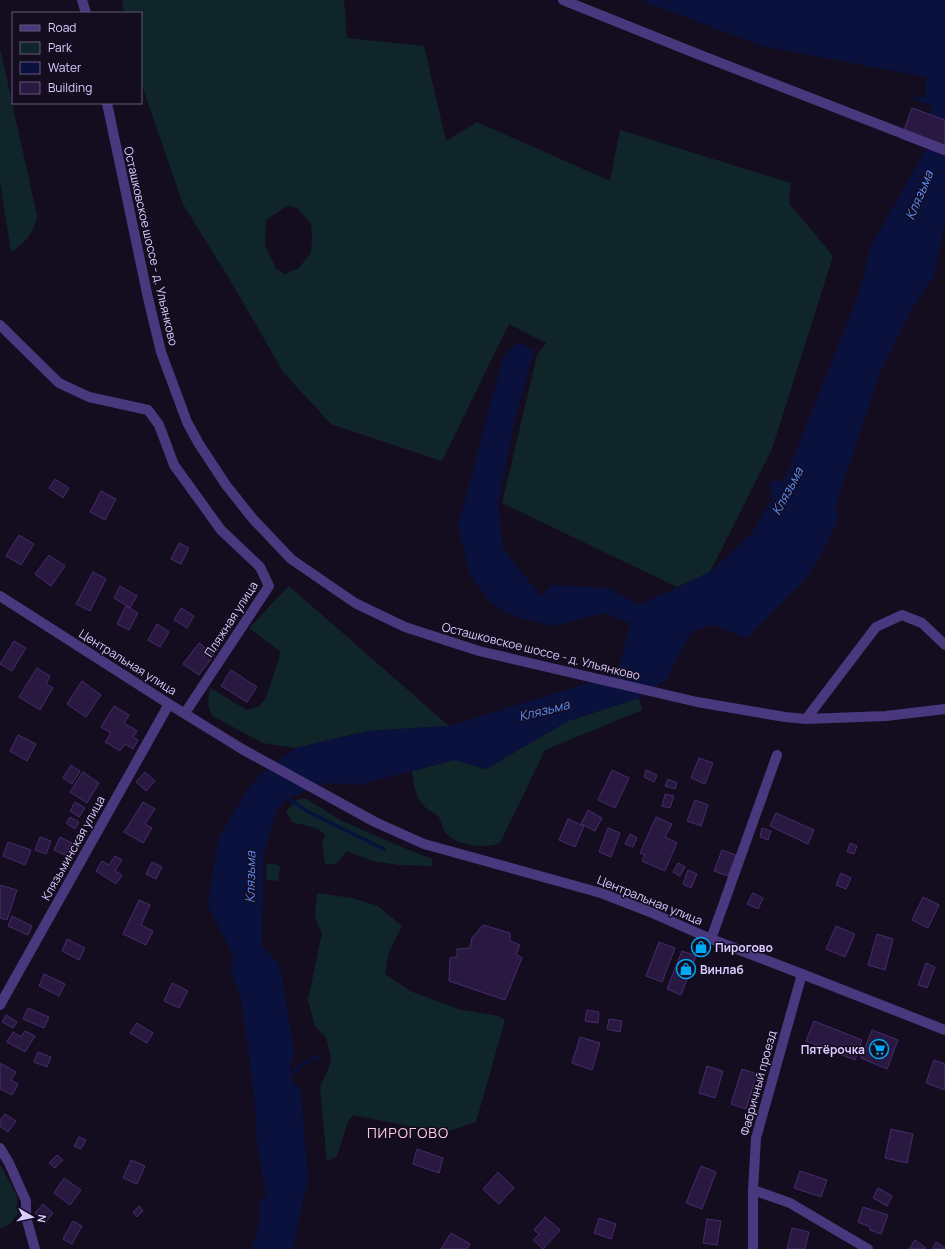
<svg xmlns="http://www.w3.org/2000/svg" width="945" height="1249" font-family="Manrope,sans-serif">
	<style>
		.green { fill: #10252a; fill-rule: evenodd }
		.water { fill: #09113c }
		.lines { fill: none; stroke-linecap: round; stroke-linejoin: round }
		.stream { stroke: #09113c; stroke-width: 3.5 }
		.building { fill: #291941; stroke: #462b6d }
		.minor { stroke: #4a387f; stroke-width: 10 }
		.tertiary { stroke: #4a387f; stroke-width: 10 }
		.labels { text-anchor: middle; dominant-baseline: central; stroke-width: 3; stroke-linejoin: round; paint-order: stroke }
		.street-label { font-size: 12px; fill: #dccbff; stroke: #140d20 }
		.poi-label { font-size: 12px; font-weight: bold; fill: #dccbff; stroke: #140d20; text-anchor: start }
		.water-label { font-size: 13px; font-style: italic; fill: #5a8fff; stroke: #140d20 }
		.quarter-label { font-size: 14px; letter-spacing: 1px; fill: #ffcde2; stroke: #140d20 }
	</style>
	<rect width="100%" height="100%" fill="#140d20"/>
	<!-- green -->
	<g class="green">
		<path d="M122,0H344L347,38L424,46L446,141L477,122L610,181L620,130L791,183L789,203L833,256L772,449L710,572L677,587L502,503L537,355L546,343L509,324L442,461L331,424L283,372L233,285L183,204L141,83V13H124ZM287,206L297,208L311,224L312,237L311,252L299,268L285,274L276,269L265,245L266,220Z"/>
		<path d="M0,48L37,216C34,233 25,243 11,252L0,182Z"/>
		<polygon points="289,586 449,726 368,731 295,748 263,743 212,716 208,705 210,688 247,710 258,707 266,698 281,652 249,628"/>
		<path d="M639,698L642,710L545,750L500,843C485,849 456,846 445,832C442,828 442,822 439,817C436,814 430,811 426,808C415,797 414,786 412,771L454,760L486,769L568,721Z"/>
		<polygon points="305,798 340,820 404,848 432,859 432,866 399,865 372,861 347,851 336,864 325,864 322,845 325,834 316,828 292,822 286,811 297,800"/>
		<polygon points="273,863 280,866 278,881 267,880 266,864"/>
		<polygon points="317,893 352,898 378,906 402,926 389,951 385,974 410,991 458,1009 498,1016 505,1020 476,1122 443,1133 353,1115 348,1121 337,1156 327,1162 320,1087 328,1070 331,1058 326,1037 315,1026 308,1000 322,934 315,916"/>
		<polygon points="0,1164 17,1196 18,1213 10,1224 0,1229"/>
	</g>
	<!-- water -->
	<g class="water">
		<polygon points="641,0 945,0 945,120 930,115 932,106 909,97 926,97 926,77 762,46"/>
		<polygon points="927,148 945,155 945,225 934,276 911,310 881,370 836,504 838,520 822,553 806,579 747,638 713,625 692,631 666,680 639,698 568,721 486,769 454,760 358,785 327,783 288,798 276,811 264,853 262,945 280,966 294,1051 289,1077 301,1091 308,1179 293,1249 252,1249 260,1221 260,1200 266,1197 257,1141 254,1095 241,996 230,970 234,957 208,906 218,839 248,789 262,773 295,748 368,731 449,726 618,674 630,623 604,613 553,626 513,616 490,602 470,575 458,526 503,358 517,342 534,350 514,424 498,503 503,549 541,596 552,585 608,588 639,605 710,572 752,533 772,499 770,481 784,481 859,293 871,246"/>
	</g>
	<g class="lines">
		<!-- stream -->
		<g class="stream">
			<polyline points="288,798 307,811 384,849"/>
			<polyline points="289,1077 301,1065 318,1056"/>
		</g>
	</g>
	<!-- building -->
	<g class="building">
		<polygon points="912,108 945,120 945,155 901,138"/>
		<polygon points="55,479 69,488 63,498 49,488"/>
		<polygon points="101,491 116,499 105,520 90,512"/>
		<polygon points="19,535 34,544 21,565 6,556"/>
		<polygon points="179,543 189,548 181,564 171,559"/>
		<polygon points="49,555 65,566 51,586 35,574"/>
		<polygon points="93,572 106,579 90,611 76,604"/>
		<polygon points="120,586 137,596 130,608 114,598"/>
		<polygon points="126,606 138,613 129,630 117,624"/>
		<polygon points="181,608 194,616 187,628 174,620"/>
		<polygon points="157,624 169,632 160,647 148,640"/>
		<polygon points="14,641 26,648 12,671 0,664"/>
		<polygon points="199,643 214,655 199,675 183,664"/>
		<polygon points="37,668 50,676 46,684 53,688 40,710 19,697"/>
		<polygon points="231,670 257,687 247,702 221,686"/>
		<polygon points="82,681 101,695 86,717 67,704"/>
		<polygon points="114,706 129,715 124,723 137,731 133,737 138,740 133,749 125,744 120,751 105,742 111,733 101,727"/>
		<polygon points="18,735 36,744 27,761 10,751"/>
		<polygon points="699,758 713,763 705,784 691,778"/>
		<polygon points="71,765 80,771 72,784 63,778"/>
		<polygon points="612,770 629,778 615,808 598,800"/>
		<polygon points="646,770 657,775 654,782 644,777"/>
		<polygon points="83,772 99,783 87,803 70,792"/>
		<polygon points="145,772 155,781 146,791 136,782"/>
		<polygon points="668,779 677,783 675,789 665,786"/>
		<polygon points="665,794 674,796 670,808 662,806"/>
		<polygon points="695,800 708,805 701,826 687,821"/>
		<polygon points="75,802 85,808 79,817 70,811"/>
		<polygon points="143,802 155,809 145,824 152,828 143,843 124,832"/>
		<polygon points="588,810 602,818 595,831 581,824"/>
		<polygon points="776,813 814,830 808,844 770,826"/>
		<polygon points="70,817 79,822 75,829 66,823"/>
		<polygon points="656,817 672,824 665,837 677,843 665,871 642,861 645,855 640,853"/>
		<polygon points="568,819 584,826 575,847 559,840"/>
		<polygon points="608,828 620,833 611,857 599,852"/>
		<polygon points="762,828 771,831 768,840 760,837"/>
		<polygon points="630,834 637,838 633,847 625,844"/>
		<polygon points="40,837 51,841 46,854 35,850"/>
		<polygon points="60,837 72,843 65,855 54,850"/>
		<polygon points="8,842 31,850 25,865 3,856"/>
		<polygon points="850,843 857,846 854,854 847,852"/>
		<polygon points="722,850 736,855 728,876 714,871"/>
		<polygon points="115,856 122,860 115,871 122,875 116,884 96,871 102,861 109,865"/>
		<polygon points="152,862 162,867 156,879 146,874"/>
		<polygon points="678,863 685,867 680,876 673,872"/>
		<polygon points="688,870 697,874 691,888 683,884"/>
		<polygon points="841,873 851,878 846,889 836,885"/>
		<polygon points="0,885 17,890 7,920 0,918"/>
		<polygon points="753,893 763,898 758,909 747,904"/>
		<polygon points="923,897 939,905 928,928 912,920"/>
		<polygon points="139,900 150,905 141,925 153,931 146,945 123,934"/>
		<polygon points="12,916 32,926 28,935 8,926"/>
		<polygon points="483,925 510,933 510,941 520,945 516,954 522,958 505,1000 449,981 450,958 457,957 457,949 470,948 472,938"/>
		<polygon points="836,926 855,934 845,957 826,949"/>
		<polygon points="877,934 893,939 885,970 868,965"/>
		<polygon points="67,939 85,948 79,960 62,951"/>
		<polygon points="659,942 675,948 662,982 646,976"/>
		<polygon points="682,951 696,956 681,995 667,989"/>
		<polygon points="926,963 935,967 927,988 918,985"/>
		<polygon points="44,974 65,984 59,996 39,986"/>
		<polygon points="172,983 188,991 179,1008 164,1001"/>
		<polygon points="28,1008 49,1017 44,1028 23,1019"/>
		<polygon points="587,1010 599,1012 598,1023 585,1021"/>
		<polygon points="6,1015 17,1022 13,1028 2,1022"/>
		<polygon points="609,1019 622,1021 620,1032 607,1029"/>
		<polygon points="814,1021 862,1040 855,1060 806,1041"/>
		<polygon points="137,1023 153,1033 147,1043 130,1033"/>
		<polygon points="872,1030 898,1040 887,1069 861,1058"/>
		<polygon points="25,1031 35,1036 25,1052 7,1042 13,1032 21,1037"/>
		<polygon points="580,1037 600,1043 592,1070 572,1063"/>
		<polygon points="38,1052 51,1057 47,1067 34,1062"/>
		<polygon points="934,1060 945,1064 945,1090 926,1083"/>
		<polygon points="0,1063 16,1072 11,1080 18,1084 12,1095 0,1089"/>
		<polygon points="707,1066 723,1071 715,1098 699,1093"/>
		<polygon points="742,1069 757,1074 746,1109 731,1104"/>
		<polygon points="5,1114 16,1121 8,1132 0,1126 0,1120"/>
		<polygon points="891,1129 913,1134 907,1163 885,1158"/>
		<polygon points="79,1137 86,1140 81,1149 74,1146"/>
		<polygon points="417,1149 443,1158 439,1173 413,1164"/>
		<polygon points="57,1155 63,1160 55,1168 49,1163"/>
		<polygon points="131,1160 145,1166 137,1184 123,1178"/>
		<polygon points="701,1166 716,1172 702,1209 686,1203"/>
		<polygon points="800,1171 827,1180 821,1197 794,1188"/>
		<polygon points="498,1172 514,1188 499,1204 483,1189"/>
		<polygon points="64,1178 81,1190 70,1205 54,1193"/>
		<polygon points="878,1188 892,1196 887,1206 873,1198"/>
		<polygon points="43,1204 53,1213 46,1222 35,1213"/>
		<polygon points="139,1206 143,1211 137,1217 133,1212"/>
		<polygon points="863,1207 888,1215 881,1234 870,1230 870,1227 858,1222"/>
		<polygon points="545,1217 560,1230 543,1249 533,1240 539,1234 534,1230"/>
		<polygon points="599,1218 616,1224 611,1239 594,1233"/>
		<polygon points="707,1219 721,1221 717,1245 703,1243"/>
		<polygon points="73,1221 82,1226 72,1244 63,1239"/>
		<polygon points="792,1228 809,1232 805,1249 787,1249"/>
		<polygon points="451,1233 470,1244 467,1249 441,1249"/>
		<polygon points="915,1240 926,1248 925,1249 909,1249"/>
		<polygon points="936,1242 945,1248 945,1249 932,1249"/>
	</g>
	<g class="lines">
		<!-- minor -->
		<g class="minor">
			<polyline points="563,0 700,55 945,150"/>
			<polyline points="0,325 59,383 89,397 148,410 159,425 174,465 221,530 260,567 269,586 185,713"/>
			<polyline points="806,719 876,627 902,615 922,623 945,645"/>
			<polyline points="711,939 777,755"/>
			<polyline points="0,1005 169,704"/>
			<polyline points="0,1148 9,1163 26,1201 26,1217 35,1249"/>
			<polyline points="753,1190 790,1203 868,1249"/>
		</g>
		<!-- tertiary -->
		<g class="tertiary">
			<polyline points="82,0 86,13"/>
			<polyline points="107,103 148,298 161,352 187,422 199,444 226,485 253,519 291,559 355,603 405,627 479,651 697,702 785,717 806,719 886,716 945,709"/>
			<polyline points="0,596 169,704 242,749 375,822 424,844 601,893 650,912 711,939 802,974 945,1030"/>
			<polyline points="753,1249 753,1190 756,1138 802,974"/>
		</g>
	</g>
	<!-- icons -->
	<defs>
		<symbol id="shop-ring" viewBox="-11 -11 22 22"><circle r="9.5" fill="#140d20" stroke="#01a8f6" stroke-width="1.5"/><path d="M-5-2.5h2.3a2.7 3.5 0 0 1 5.4 0H5L5.5 6h-11ZM-1.5-2.5h3a1.5 2.3 0 0 0-3 0Z" fill="#01a8f6"/></symbol>
		<symbol id="supermarket-ring" viewBox="-11 -11 22 22"><circle r="9.5" fill="#140d20" stroke="#01a8f6" stroke-width="1.5"/><path d="M-6-5.5h2.5l.6 2H6L4.5 2H-2.5L-4.4-4H-6ZM-1.5 3.2a1.3 1.3 0 1 0 .1 0ZM3 3.2a1.3 1.3 0 1 0 .1 0Z" fill="#01a8f6"/></symbol>
	</defs>
	<g fill-rule="evenodd">
		<use href="#shop-ring" x="690" y="936" width="22" height="22"/>
		<use href="#shop-ring" x="675" y="958" width="22" height="22"/>
		<use href="#supermarket-ring" x="868" y="1038" width="22" height="22"/>
	</g>
	<g class="labels">
		<!-- street labels -->
		<g class="street-label">
			<text transform="translate(151 246) rotate(77)">Осташковское шоссе - д. Ульянково</text>
			<text transform="translate(231 619) rotate(-57)">Пляжная улица</text>
			<text transform="translate(541 651) rotate(14)">Осташковское шоссе - д. Ульянково</text>
			<text transform="translate(128 662) rotate(32)">Центральная улица</text>
			<text transform="translate(73 848) rotate(-61)">Клязьминская улица</text>
			<text transform="translate(650 900) rotate(22)">Центральная улица</text>
			<text transform="translate(758 1083) rotate(-75)">Фабричный проезд</text>
		</g>
		<!-- poi labels -->
		<g class="poi-label">
			<text x="715" y="947">Пирогово</text>
			<text x="700" y="969">Винлаб</text>
			<text x="865" y="1049" text-anchor="end">Пятёрочка</text>
		</g>
		<!-- water labels -->
		<g class="water-label">
			<text transform="translate(919 195) rotate(-67)">Клязьма</text>
			<text transform="translate(787 491) rotate(-62)">Клязьма</text>
			<text transform="translate(544 710) rotate(-14)">Клязьма</text>
			<text transform="translate(250 877) rotate(-89)">Клязьма</text>
		</g>
		<!-- quarter labels -->
		<g class="quarter-label">
			<text x="408" y="1132">ПИРОГОВО</text>
		</g>
	</g>
	<!-- legend -->
	<rect x="12" y="12" width="130" height="92" fill="#140d20" stroke="#645979"/>
	<rect x="20" y="25" width="20" height="6" fill="#4a387f" stroke="#645979"/>
	<text x="48" y="32" font-size="12" fill="#dccbff">Road</text>
	<rect x="20" y="42" width="20" height="12" fill="#10252a" stroke="#645979"/>
	<text x="48" y="52" font-size="12" fill="#dccbff">Park</text>
	<rect x="20" y="62" width="20" height="12" fill="#09113c" stroke="#645979"/>
	<text x="48" y="72" font-size="12" fill="#dccbff">Water</text>
	<rect x="20" y="82" width="20" height="12" fill="#291941" stroke="#645979"/>
	<text x="48" y="92" font-size="12" fill="#dccbff">Building</text>
	<!-- north arrow -->
	<g transform="translate(32 1217) rotate(99)" stroke="#140d20" stroke-width="3" paint-order="stroke">
	<path d="M0-3L7 15L0 10L-7 15Z" fill="#dccbff"/>
	<text y="-6" font-size="11" font-weight="bold" text-anchor="middle" fill="#dccbff">N</text>
	</g>
</svg>
